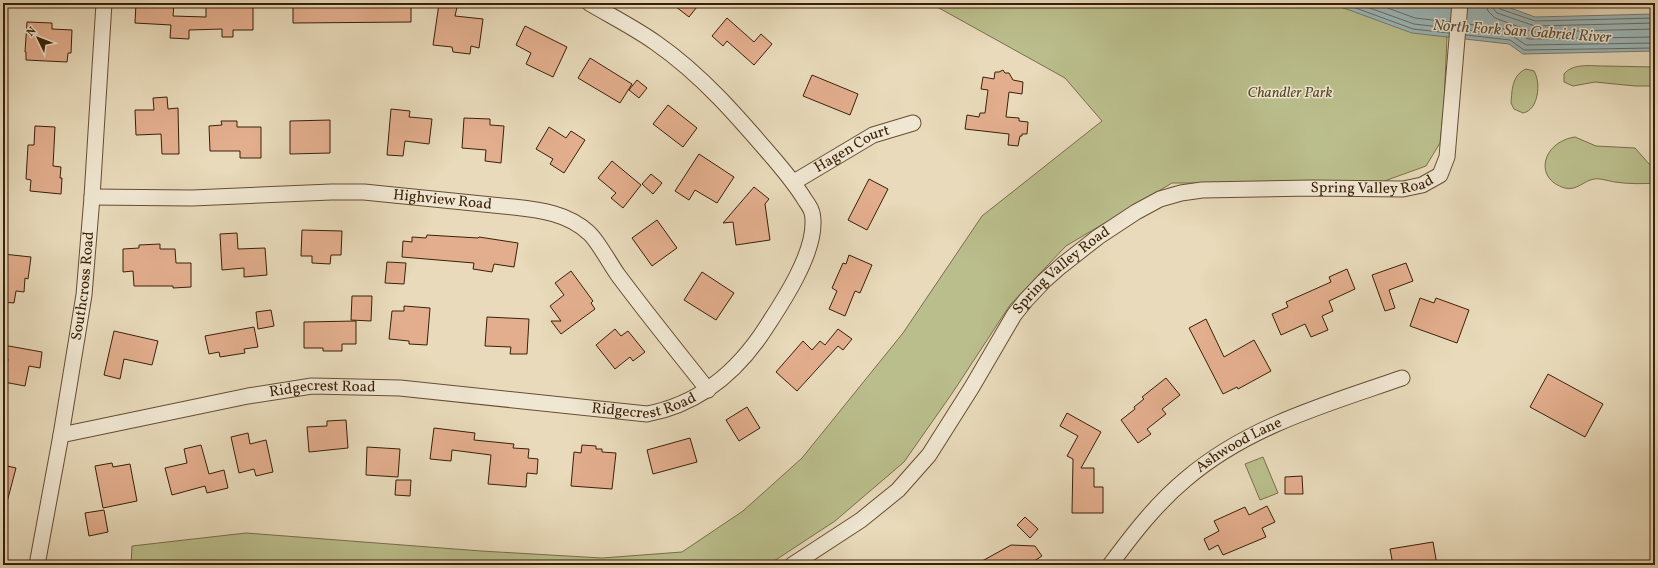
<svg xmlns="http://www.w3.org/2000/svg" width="1658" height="568" font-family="Vollkorn,serif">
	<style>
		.green { fill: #babe8c; stroke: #7a6f4a }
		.water { fill: #9cb8bb; stroke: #757b73 }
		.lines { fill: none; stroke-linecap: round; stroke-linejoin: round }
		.shore { stroke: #6b6c61; stroke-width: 1 }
		.building { fill: #e3ae8e; stroke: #3a2007 }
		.minor-casing { stroke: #664e34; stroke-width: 17 }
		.minor { stroke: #f0e7d2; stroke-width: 15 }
		.labels { text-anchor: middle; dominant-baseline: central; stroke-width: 3; stroke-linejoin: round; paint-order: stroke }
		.park-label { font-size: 15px; font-style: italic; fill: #5a4828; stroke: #f0e7d2 }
		.street-label { font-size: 15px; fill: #3a2007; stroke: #f0e7d2 }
		.water-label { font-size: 16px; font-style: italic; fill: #574e3d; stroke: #f0e7d2 }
	</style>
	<rect width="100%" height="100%" fill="#e8daba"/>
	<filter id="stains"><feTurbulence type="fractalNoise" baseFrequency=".005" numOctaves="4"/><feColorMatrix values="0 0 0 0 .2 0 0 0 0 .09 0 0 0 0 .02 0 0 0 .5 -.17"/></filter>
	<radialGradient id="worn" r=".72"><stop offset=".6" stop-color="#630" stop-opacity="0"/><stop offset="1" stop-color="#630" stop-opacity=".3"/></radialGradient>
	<!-- green -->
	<g class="green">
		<polygon points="930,3 1326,3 1447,37 1444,104 1440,143 1426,166 1379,183 1172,183 1066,246 1010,305 953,392 904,462 835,521 768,565 131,565 132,546 246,533 481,551 602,558 682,552 743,511 802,458 903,333 982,216 1102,121 1065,78"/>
		<path d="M1604,66L1655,67V86H1635L1595,82L1573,86L1564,82V74C1573,63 1591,66 1604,66Z"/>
		<path d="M1526,69L1534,71C1541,82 1539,110 1523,113L1514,109L1511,103C1512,90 1512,75 1526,69Z"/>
		<path d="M1575,137L1596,146L1635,148L1649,164L1655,167V183C1642,184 1628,184 1615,182C1608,181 1600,178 1594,179C1583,181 1577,191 1565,188C1533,179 1542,142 1575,137Z"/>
		<polygon points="1263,457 1278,493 1260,500 1245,464"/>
	</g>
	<!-- water -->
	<polygon class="water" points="1330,3 1497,3 1535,17 1655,14 1655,51 1523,54 1509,44 1412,33"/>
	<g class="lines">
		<!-- shore -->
		<g class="shore">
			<polyline points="1342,3 1413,29 1449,33"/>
			<polyline points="1356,3 1414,24 1449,28"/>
			<polyline points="1374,3 1415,18 1450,22"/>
			<polyline points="1486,3 1488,11 1495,18 1533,32 1655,29"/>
			<polyline points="1492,3 1493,8 1497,13 1535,26 1655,23"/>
			<polyline points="1497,3 1500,9 1535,21 1655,18"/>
			<polyline points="1467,24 1513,30 1528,39 1655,37"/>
			<polyline points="1466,30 1511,35 1526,45 1655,43"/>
			<polyline points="1466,35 1510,40 1524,50 1655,48"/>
		</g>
	</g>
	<!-- building -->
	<g class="building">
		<polygon points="136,3 174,3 173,16 206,17 206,3 253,3 253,30 233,30 233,37 222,37 222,29 189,30 189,39 170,38 171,25 135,23"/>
		<polygon points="293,3 411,3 411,22 293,23"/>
		<polygon points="671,3 700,3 689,17"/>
		<polygon points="439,4 457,7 455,16 483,19 479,48 471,46 470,54 453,52 452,47 433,45"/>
		<polygon points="727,18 754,42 761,34 772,44 754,65 727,41 723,46 712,36"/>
		<polygon points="27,22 52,23 52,29 72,30 71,53 68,53 67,62 26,60 26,52 25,52"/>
		<polygon points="525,26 567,47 553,77 526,64 531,53 516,45"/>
		<polygon points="590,58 632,84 620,103 578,78"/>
		<polygon points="1003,70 1005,73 1009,73 1013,80 1023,82 1022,94 1009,92 1006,117 1019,118 1019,121 1028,122 1027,134 1022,134 1022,136 1020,136 1018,146 1008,145 1009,134 965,129 967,115 979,117 980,113 985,113 988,90 981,89 983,77 994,79 995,72 999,72"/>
		<polygon points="812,75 858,94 850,115 803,96"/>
		<polygon points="637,80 647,88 639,98 629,90"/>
		<polygon points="167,97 168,109 178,108 179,154 162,154 161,134 136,135 135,110 154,110 153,98"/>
		<polygon points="668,105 697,128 683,147 653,124"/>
		<polygon points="391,109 410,111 409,117 432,119 429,144 405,141 403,156 387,155"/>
		<polygon points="464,118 490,119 490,125 504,126 501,163 485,161 486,150 462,148"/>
		<polygon points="330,120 330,153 290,154 290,121"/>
		<polygon points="221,121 237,121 237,127 261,127 261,158 240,158 240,151 210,151 209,126 222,125"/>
		<polygon points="35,126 55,127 53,166 61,167 60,178 62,178 61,194 30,191 31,180 26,179 28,145 34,145"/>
		<polygon points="549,127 566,138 571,131 585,140 564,173 550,164 553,159 536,149"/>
		<polygon points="699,154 734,177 717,203 695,190 689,200 675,191"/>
		<polygon points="612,161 641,185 623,208 611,198 616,193 598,178"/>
		<polygon points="651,174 662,183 653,194 642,184"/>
		<polygon points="869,179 888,189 867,230 848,220"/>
		<polygon points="754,187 769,199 765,204 770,240 736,245 733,222 723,223"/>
		<polygon points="657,220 677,248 652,266 632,238"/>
		<polygon points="302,230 342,231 341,255 331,255 330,264 312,263 312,256 301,256"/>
		<polygon points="237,233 238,249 265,248 267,275 244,277 244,268 222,270 220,234"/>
		<polygon points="427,235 478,238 479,237 518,243 514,267 494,264 492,272 473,269 474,263 402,257 403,241 412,242 412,237 426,238"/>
		<polygon points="160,244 160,249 175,249 176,263 191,263 191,287 173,288 173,286 134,286 133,271 123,272 123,249 139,248 139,245"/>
		<polygon points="3,254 31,257 28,279 25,278 24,292 16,291 14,303 3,302"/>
		<polygon points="849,255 872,265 860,293 855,291 845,316 829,309 837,291 832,288 843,263 846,264"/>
		<polygon points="387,262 406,263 404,284 385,283"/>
		<polygon points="1406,263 1413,281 1389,290 1395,308 1385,311 1372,275"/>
		<polygon points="1347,269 1355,289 1329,301 1333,311 1322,316 1328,330 1311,337 1305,324 1281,335 1272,314 1288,307 1286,302 1331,282 1329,277"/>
		<polygon points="571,271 593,301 591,303 595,309 561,334 551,321 561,321 550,306 564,295 555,283"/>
		<polygon points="702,272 734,293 716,320 684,300"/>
		<polygon points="352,296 372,296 371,321 351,320"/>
		<polygon points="1420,298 1434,303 1436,298 1469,310 1457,343 1410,326"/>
		<polygon points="404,306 430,308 427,345 409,344 409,341 389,339 392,311 404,311"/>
		<polygon points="271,310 274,326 258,329 256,312"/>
		<polygon points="487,317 529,319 527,354 510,354 511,347 485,346"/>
		<polygon points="1206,319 1224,357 1254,340 1271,371 1238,389 1237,387 1223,394 1189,328"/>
		<polygon points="356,321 356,344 342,344 342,351 323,351 323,348 304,348 304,322"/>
		<polygon points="254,327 258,347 244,349 245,353 220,357 219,352 209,354 205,336"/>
		<polygon points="615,329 621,336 628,331 645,352 633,361 630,357 615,369 596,345"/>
		<polygon points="838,329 852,339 843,350 838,346 797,391 776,372 803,341 812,350 820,341 825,345"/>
		<polygon points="114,331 158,341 152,365 124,359 120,379 104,375"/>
		<polygon points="3,345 42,352 40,368 29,366 25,386 4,382 8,359 3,358"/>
		<polygon points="1548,374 1603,404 1585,437 1530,407"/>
		<polygon points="1166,378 1180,395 1162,409 1166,414 1147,429 1151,434 1138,443 1121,420 1135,409 1134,407 1144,399 1142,397"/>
		<polygon points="747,407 760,428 739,441 726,420"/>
		<polygon points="1067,413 1101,432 1081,468 1094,468 1094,487 1103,487 1103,513 1072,513 1073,459 1067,456 1078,436 1060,426"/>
		<polygon points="346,420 348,448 309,452 307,427 327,426 327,421"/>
		<polygon points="434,428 475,433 474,440 514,444 513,448 529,449 528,458 538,459 537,474 527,473 526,487 488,484 491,455 452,450 451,461 430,459"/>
		<polygon points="248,433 250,444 266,440 273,472 256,476 254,469 239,473 231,437"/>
		<polygon points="690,438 697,462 653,474 647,450"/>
		<polygon points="201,445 209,474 224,470 228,488 207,493 205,486 172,495 165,468 187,463 184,449"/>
		<polygon points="582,445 596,446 596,449 602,449 602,452 616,453 612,489 571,486 574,452 581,453"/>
		<polygon points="367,447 400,449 398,477 366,475"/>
		<polygon points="112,463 113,467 130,464 137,501 103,508 95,466"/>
		<polygon points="3,465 16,468 7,502 3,502"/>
		<polygon points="1302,476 1303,494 1285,494 1285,477"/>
		<polygon points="396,480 411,480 410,496 395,495"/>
		<polygon points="1267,506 1275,522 1262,528 1266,537 1223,555 1218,545 1209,550 1204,539 1219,531 1214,521 1245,507 1249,515"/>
		<polygon points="104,510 108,532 89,536 85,513"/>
		<polygon points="1025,517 1038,529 1030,538 1017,525"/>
		<polygon points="1433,542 1437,565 1393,565 1390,549"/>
		<polygon points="1011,545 1035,546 1042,556 1028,565 975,565"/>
	</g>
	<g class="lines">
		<defs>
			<g id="minor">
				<path id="s1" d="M794,182L873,135L913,123"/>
				<path id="s2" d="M92,197L192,198L331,192H364L513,207C540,210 568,213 589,233C598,241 610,264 618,275C647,314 678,352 708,390"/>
				<path id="s3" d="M61,435L248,396L312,386L400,388L647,414C700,404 739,370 767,326C784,300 814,254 813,222C813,219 813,214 811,210C810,207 807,203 805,200C796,185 785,172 774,159C738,117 702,75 656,43C635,28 611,16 589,3"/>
				<path id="s4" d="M37,565L61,435L84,295L92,197L104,3"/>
				<path id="s5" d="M792,565L861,520L898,490L929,455L972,387L1014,315L1026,300L1044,281L1061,266L1098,237L1136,212L1160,199L1181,193L1202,190L1312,188L1403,189L1422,185L1440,175L1447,157L1460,3"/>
				<path id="s6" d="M1110,565C1133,534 1156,504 1186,479C1248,426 1327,404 1402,378"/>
			</g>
		</defs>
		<!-- minor casing -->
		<use href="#minor" class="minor-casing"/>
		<!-- minor -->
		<use href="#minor" class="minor"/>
	</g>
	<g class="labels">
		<!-- park labels -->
		<g class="park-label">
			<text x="1290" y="93">Chandler Park</text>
		</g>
		<!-- street labels -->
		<g class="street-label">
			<text stroke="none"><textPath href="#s1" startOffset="67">Hagen Court</textPath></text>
			<text stroke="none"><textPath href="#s5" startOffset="742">Spring Valley Road</textPath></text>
			<text stroke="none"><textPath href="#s2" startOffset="351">Highview Road</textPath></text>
			<text stroke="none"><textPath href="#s5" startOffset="406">Spring Valley Road</textPath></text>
			<text stroke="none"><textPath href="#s4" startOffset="283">Southcross Road</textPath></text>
			<text stroke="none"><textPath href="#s3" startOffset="266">Ridgecrest Road</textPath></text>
			<text stroke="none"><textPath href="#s3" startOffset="590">Ridgecrest Road</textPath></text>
			<text stroke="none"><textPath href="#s6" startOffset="178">Ashwood Lane</textPath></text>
		</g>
		<!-- water labels -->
		<g class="water-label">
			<text transform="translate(1522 32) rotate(4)">North Fork San Gabriel River</text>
		</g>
	</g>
	<!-- margin -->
	<rect width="1658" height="568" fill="none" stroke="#e8daba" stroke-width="16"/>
	<rect x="4" y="4" width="1650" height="560" fill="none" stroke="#3a2007" stroke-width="2"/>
	<rect x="8" y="8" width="1642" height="552" fill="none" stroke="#3a2007"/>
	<!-- north arrow -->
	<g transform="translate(38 38) rotate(313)" stroke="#f0e7d2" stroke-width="3" paint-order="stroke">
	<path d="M0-3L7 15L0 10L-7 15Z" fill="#3a2007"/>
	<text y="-6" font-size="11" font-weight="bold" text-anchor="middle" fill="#3a2007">N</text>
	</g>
	<rect width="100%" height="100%" filter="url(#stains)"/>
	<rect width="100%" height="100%" fill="url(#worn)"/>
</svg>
